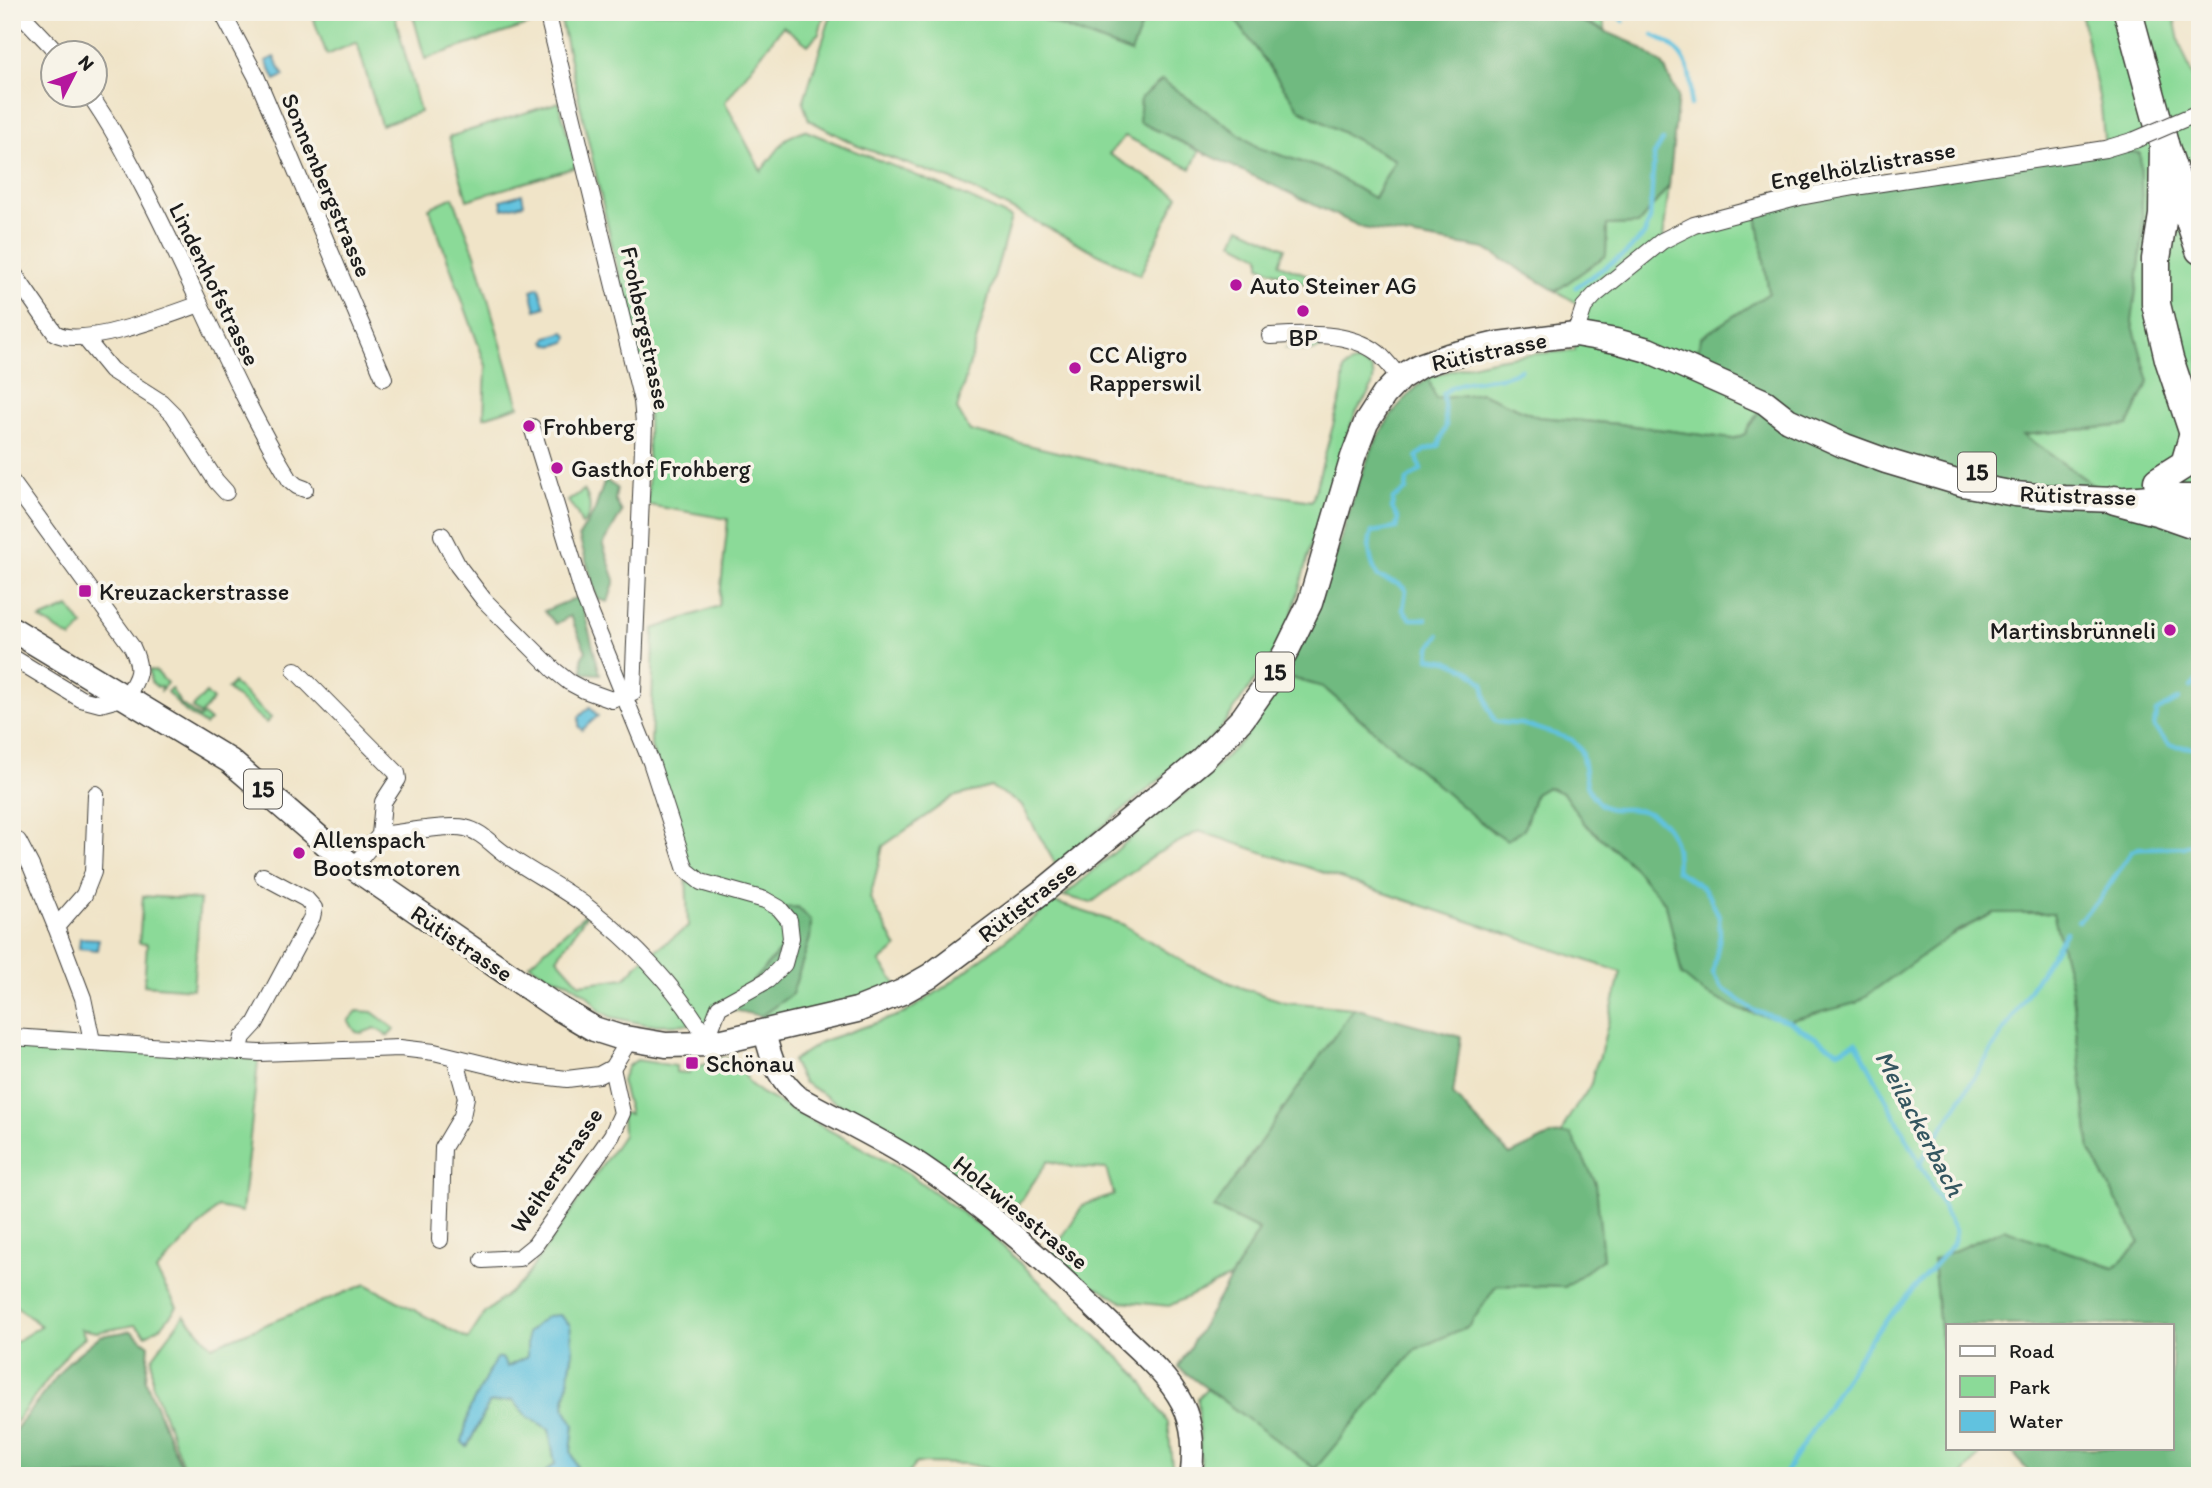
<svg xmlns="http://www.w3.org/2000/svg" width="2212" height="1488" font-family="Itim,sans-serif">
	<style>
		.green { fill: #8bda98; stroke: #547b5a; stroke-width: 2 }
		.forest { fill: #70ba80; stroke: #466b4e; stroke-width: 2 }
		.water { fill: #61c2df; stroke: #3e6f7e; stroke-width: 2 }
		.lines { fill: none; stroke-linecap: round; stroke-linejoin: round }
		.stream { stroke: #61c2df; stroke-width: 4.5 }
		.street-casing { stroke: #3c3a36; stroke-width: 18 }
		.secondary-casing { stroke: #3c3a36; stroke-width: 24 }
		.primary-casing { stroke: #3c3a36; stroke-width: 27 }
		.highway-casing { stroke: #3c3a36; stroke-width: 31 }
		.street { stroke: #fff; stroke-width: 16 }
		.secondary { stroke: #fff; stroke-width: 21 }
		.primary { stroke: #fff; stroke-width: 24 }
		.highway { stroke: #fff; stroke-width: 28 }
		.street-bridge-casing { stroke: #3c3a36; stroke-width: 18; stroke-linecap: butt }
		.street-bridge { stroke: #fff; stroke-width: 16 }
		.poi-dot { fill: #b5179e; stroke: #f7f3e8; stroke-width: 2.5 }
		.labels { text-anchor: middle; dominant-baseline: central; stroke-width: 7; stroke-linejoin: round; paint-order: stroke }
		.shield { fill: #f7f3e8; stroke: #5e5c59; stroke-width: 2 }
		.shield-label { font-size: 23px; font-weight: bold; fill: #1c1c1c }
		.street-label { font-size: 24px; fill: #1c1c1c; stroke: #f7f3e8 }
		.poi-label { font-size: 24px; fill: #1c1c1c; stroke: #f7f3e8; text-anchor: start }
		.water-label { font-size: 26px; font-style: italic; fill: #345660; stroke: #f7f3e8 }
	</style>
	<rect width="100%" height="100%" fill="#f7f3e8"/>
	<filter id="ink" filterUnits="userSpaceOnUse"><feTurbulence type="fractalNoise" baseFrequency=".0143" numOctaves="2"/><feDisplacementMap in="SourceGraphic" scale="14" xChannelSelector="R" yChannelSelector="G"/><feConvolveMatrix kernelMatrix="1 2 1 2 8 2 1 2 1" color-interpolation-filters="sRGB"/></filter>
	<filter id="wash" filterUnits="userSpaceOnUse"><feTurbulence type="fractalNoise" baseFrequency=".00686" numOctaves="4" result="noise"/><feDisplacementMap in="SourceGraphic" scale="28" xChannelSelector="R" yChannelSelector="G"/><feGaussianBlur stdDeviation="1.57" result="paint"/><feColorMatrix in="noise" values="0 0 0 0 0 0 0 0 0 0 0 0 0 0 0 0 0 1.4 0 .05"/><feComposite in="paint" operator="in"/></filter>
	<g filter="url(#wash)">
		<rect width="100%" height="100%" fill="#f0e4c8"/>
		<!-- green -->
		<g class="green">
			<polygon points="311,12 394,12 420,112 381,125 357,42 327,55"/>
			<polygon points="412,12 538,12 540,21 425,59"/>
			<path d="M559,12H825L819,33L808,45L783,26L725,102L761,171L787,138L804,130C873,159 944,184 1011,218L957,409L970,431L1149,474L1312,501L1342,393L1344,369C1352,360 1362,362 1372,369C1378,387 1364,398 1356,413C1343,441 1337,474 1329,503H1323L1286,636L1218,732L1056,865L1021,804L991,787L953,797L883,846L870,898L897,948L880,962L902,992L765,1033L761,1016L792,994L810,938L811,921L791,938L747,988L704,1024L649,1025L611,1017L599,1010L587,995L568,982L547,975L529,964L590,910L557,958L580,984L625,978L644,958L688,927L686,870L651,746L654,629L719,606L728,519L648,505V404Z"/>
			<polygon points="832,12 1036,12 1036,17 1131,53 1147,12 1230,12 1300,110 1395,160 1373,199 1326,170 1259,148 1162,80 1141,98 1140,122 1199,151 1191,169 1125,136 1109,154 1178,196 1140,275 960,183 858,146 809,120 803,103"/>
			<polygon points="1560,12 1600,12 1606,31 1566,14"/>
			<polygon points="2081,12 2173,12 2179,41 2200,97 2200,526 2115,500 2022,435 2128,425 2149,382 2131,322 2143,236 2139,153 2105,149 2101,107"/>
			<polygon points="559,102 576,167 467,200 449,137"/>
			<path d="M1669,186L1663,239L1756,208L1769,293L1700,338L1765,402L1745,434L1733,439L1619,424L1538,417L1481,393L1436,399L1428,378C1479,360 1521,353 1575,351V334L1584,307L1556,291L1606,255L1607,225L1638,224Z"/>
			<polygon points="453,197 475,254 519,406 484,417 486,366 429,208"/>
			<polygon points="1240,227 1285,248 1279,264 1321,280 1318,289 1260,266 1260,256 1233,242"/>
			<path d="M1329,342C1317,355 1302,351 1286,348L1295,343Z"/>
			<path d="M584,490C591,501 593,515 582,525L577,513L568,501Z"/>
			<polygon points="69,607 83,626 71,638 40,619"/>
			<polygon points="149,670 156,671 167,683 161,690 161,686 157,687 151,682"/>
			<path d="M1285,676L1323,687L1494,833L1535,794L1547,787L1563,793L1584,823L1631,864L1666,904L1682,975L1742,1011L1788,1021L1993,913L2053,912L2071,985L2090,1151L2140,1243L2114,1268L2004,1230L1933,1260L1942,1349L1948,1358V1448H1985L1962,1476H1201L1198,1398L1207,1389L1315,1468L1416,1349L1468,1326L1497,1285L1565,1287L1561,1136C1566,1116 1580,1104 1590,1086C1594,1077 1592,1070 1599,1059L1621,972L1199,831L1156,854L1091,903L1064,896L1157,815L1203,780L1246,736Z"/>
			<polygon points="233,683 271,718 266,723 227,689"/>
			<polygon points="171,688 180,703 199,718 203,715 210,721 205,725 186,712 167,692"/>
			<polygon points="206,693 213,700 200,715 192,708"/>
			<polygon points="143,896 200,900 193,989 144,985 147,944 139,943"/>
			<polygon points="1054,902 1122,924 1187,964 1242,988 1285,1002 1354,1008 1215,1207 1259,1230 1231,1277 1169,1306 1121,1301 1101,1289 1082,1284 1051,1255 1083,1205 1114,1195 1106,1169 1073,1167 1048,1161 1008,1219 905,1144 803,1082 792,1061 823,1041 905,1013 949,984"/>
			<polygon points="357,1011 372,1012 395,1029 388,1036 375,1028 362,1033 356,1032 348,1021"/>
			<polygon points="12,1037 259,1053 242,1212 218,1207 156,1271 177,1307 162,1326 146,1335 135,1325 97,1332 81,1329 85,1337 70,1350 12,1427 12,1344 41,1326 12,1303"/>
			<polygon points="721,1058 737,1059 749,1083 761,1093 908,1173 988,1232 1138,1376 1168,1423 1173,1476 1026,1476 967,1464 916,1463 906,1476 569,1476 577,1467 571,1451 574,1424 564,1408 573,1350 527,1357 507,1367 462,1442 468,1446 489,1403 513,1400 528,1417 549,1429 555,1464 546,1471 545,1476 187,1476 152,1383 152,1358 184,1315 212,1346 366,1284 468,1339 485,1313 523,1281 623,1135 622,1113 630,1114 621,1081 628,1066 637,1060 676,1066 676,1072 689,1073 690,1066 703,1065"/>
		</g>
		<!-- forest -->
		<g class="forest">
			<polygon points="1036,12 1147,12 1131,53 1036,16"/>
			<polygon points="1230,12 1560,12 1635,44 1663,65 1678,96 1669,186 1638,224 1607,225 1606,255 1556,291 1485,249 1363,228 1139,122 1141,98 1162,80 1259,148 1326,170 1374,198 1395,160 1300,110"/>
			<path d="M2105,149L2140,153L2143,236L2132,322L2149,382L2128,425L2023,435L2115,500L2200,526V1476H2032L2009,1448H2172V1325H1948V1358L1942,1349L1933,1260L2004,1229L2113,1268L2140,1243L2090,1151L2071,985L2053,913H1993L1957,931L1856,1003L1788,1021L1755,1011H1742L1704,993L1682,975L1666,904L1631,864L1584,823L1563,793L1547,787L1535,794L1524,829L1507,840L1479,821L1323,687L1285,676C1298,648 1312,621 1323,592C1352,519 1360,427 1428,378L1436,399L1481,393L1538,417L1619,424L1733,439L1745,434L1764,402L1695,370L1700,338L1769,293L1756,208Z"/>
			<polygon points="605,480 617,488 615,500 622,512 603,545 615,580 608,602 597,599 579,536 594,512"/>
			<polygon points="580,596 600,674 583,673 582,657 586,651 570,616 556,624 544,611"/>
			<polygon points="798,907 811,921 810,938 792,994 761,1016 719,1007 747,988 790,939 779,908"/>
			<polygon points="1354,1008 1461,1037 1453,1095 1510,1155 1551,1135 1571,1134 1596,1183 1603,1259 1565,1287 1497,1285 1469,1326 1416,1349 1315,1469 1178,1367 1259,1230 1214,1208"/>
			<polygon points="131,1331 149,1345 146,1380 149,1389 185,1476 12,1476 12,1434 69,1361 100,1336"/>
		</g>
		<!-- water -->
		<g class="water">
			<polygon points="274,57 284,76 275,80 266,61"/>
			<polygon points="522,194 524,204 503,209 501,200"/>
			<polygon points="539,287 545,307 536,310 531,290"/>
			<path d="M564,332L567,334L568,338L566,342C558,344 550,349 545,341L547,337Z"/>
			<polygon points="590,707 598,716 582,730 579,727 579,717"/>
			<polygon points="80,938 99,939 97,950 79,948"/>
			<polygon points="560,1315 570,1325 573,1350 564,1407 574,1424 571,1451 577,1467 569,1476 545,1476 546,1471 555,1464 549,1429 528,1417 513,1400 489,1403 467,1447 462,1442 470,1408 496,1358 502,1358 507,1367 527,1357 527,1333 547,1316"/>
		</g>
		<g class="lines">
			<!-- stream -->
			<g class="stream">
				<polyline points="1615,12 1623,21"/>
				<path d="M1653,35C1686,50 1694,70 1690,105"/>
				<polyline points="1576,287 1626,253 1644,235 1650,219 1654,155 1663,140"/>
				<path d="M1426,619H1411L1403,610L1406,590L1399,584L1378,577C1371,564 1366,546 1372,532L1396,528L1398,519L1392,508L1393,499L1406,490L1407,480L1421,470L1417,456L1425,450L1438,446L1446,426L1443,394C1463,374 1498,385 1521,369"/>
				<path d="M1439,635L1430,648L1429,658L1448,661L1468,670L1483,683L1488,707L1495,721C1504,724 1511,723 1521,724C1527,725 1568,738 1572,740C1575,743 1580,748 1581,752C1587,771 1582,786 1598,802C1607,811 1616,809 1627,809C1663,810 1680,836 1676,870L1702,887L1710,897L1719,917L1720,935L1713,973L1721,987L1755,1011L1788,1021L1838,1051L1856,1042L1956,1232L1953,1244L1870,1339L1783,1476"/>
				<polyline points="2191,687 2200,679"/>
				<polyline points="2179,699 2156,712 2154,728 2170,745 2200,749"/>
				<polyline points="2078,921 2100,899 2132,851 2139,848 2184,847 2198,841 2200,838"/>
				<polyline points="1919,1165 2066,932"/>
			</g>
		</g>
	</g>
	<g filter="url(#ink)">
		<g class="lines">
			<defs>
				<g id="street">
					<polyline points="19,12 57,52"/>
					<polyline points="222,12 256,76 384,378"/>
					<path d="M89,94C114,129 133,168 153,206C199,297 237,392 290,480L297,486L305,489"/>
					<path d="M12,271L55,333C81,349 170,315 200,304"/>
					<polyline points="1575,334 1584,307 1595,295 1662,241 1694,225 1800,197 1855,187 2105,149 2135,140"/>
					<path d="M1270,336C1304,334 1349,331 1378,353C1386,360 1393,370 1400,378"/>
					<polyline points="84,337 111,370 161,402 173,414 216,481 226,492"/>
					<polyline points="532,427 584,597 651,762 686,870 701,882 765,900 779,908 789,920 791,938 784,964 768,980 719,1007 711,1028 710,1044"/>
					<path d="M12,482L132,647C143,670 139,676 126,697L100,704L81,699L12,657"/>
					<polyline points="442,535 458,566 484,600 554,670 569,682 584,690 612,700 633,692 644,423 642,401 547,12"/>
					<polyline points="295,670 397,773 398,779 383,802 380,835 353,867"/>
					<path d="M380,835C398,833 451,824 465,828C483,832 490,844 505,854C532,873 563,888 590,909C637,946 680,992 710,1044"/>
					<polyline points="18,841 31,866 56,927"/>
					<polyline points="12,1037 259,1053 400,1048 434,1052 524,1074 567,1079 599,1075 612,1068 630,1039"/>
					<polyline points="92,1041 83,998 56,927 84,895 93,872 96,794"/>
					<polyline points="239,1052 243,1037 255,1024 312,917 314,908 306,899 263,876"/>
					<polyline points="440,1240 443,1148 462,1116 466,1097 457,1065 458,1058"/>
					<polyline points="483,1260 519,1258 535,1245 612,1135 622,1113 612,1068"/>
				</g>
				<path id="secondary" d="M765,1033C771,1061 778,1079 800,1098C840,1120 883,1140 921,1165C990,1211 1052,1267 1112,1325C1136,1349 1166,1372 1182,1403C1194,1426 1194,1451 1191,1476"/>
				<polyline id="primary" points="12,629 230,761 353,867 555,1006 594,1029 619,1037 666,1045 710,1044 857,1010 902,992 930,976 1047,888 1202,760 1243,718 1271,678 1287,650 1310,603 1353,457 1366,423 1384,395 1400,378 1419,366 1448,356 1498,344 1575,334 1616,341 1648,350 1765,402 1788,420 1845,446 1886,461 1963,484 2015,494 2064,498 2115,500 2150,497 2200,497"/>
				<g id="highway">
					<polyline points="2128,12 2164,144 2200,250"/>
					<polyline points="2164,144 2163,215 2156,259 2156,304 2169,359 2200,452"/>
					<polyline points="2158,481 2185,464 2193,437"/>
					<polyline points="2115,500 2160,512 2200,526"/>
				</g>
			</defs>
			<!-- street casing -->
			<use href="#street" class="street-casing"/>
			<!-- secondary casing -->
			<use href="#secondary" class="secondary-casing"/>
			<!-- primary casing -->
			<use href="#primary" class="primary-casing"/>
			<!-- highway casing -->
			<use href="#highway" class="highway-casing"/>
			<!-- street -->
			<use href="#street" class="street"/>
			<!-- secondary -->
			<use href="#secondary" class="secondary"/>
			<!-- primary -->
			<use href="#primary" class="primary"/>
			<!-- highway -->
			<use href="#highway" class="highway"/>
			<defs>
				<polyline id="street-bridge" points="2135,140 2198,113"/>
			</defs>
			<!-- street-bridge casing -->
			<use href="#street-bridge" class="street-bridge-casing"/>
			<!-- street-bridge -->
			<use href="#street-bridge" class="street-bridge"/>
		</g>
	</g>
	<!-- markers -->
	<g class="poi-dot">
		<circle cx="1236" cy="285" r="7"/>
		<circle cx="1303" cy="311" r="7"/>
		<circle cx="1075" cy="368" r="7"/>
		<circle cx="529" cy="426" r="7"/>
		<circle cx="557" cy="468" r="7"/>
		<rect x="78" y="584" width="14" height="14" rx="3.5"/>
		<circle cx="2170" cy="630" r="7"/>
		<circle cx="299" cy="853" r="7"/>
		<rect x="685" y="1056" width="14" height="14" rx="3.5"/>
	</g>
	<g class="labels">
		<!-- shield labels -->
		<g class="shield">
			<rect x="1958" y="452.5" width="38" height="39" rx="5"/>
			<rect x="1256" y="652.5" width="38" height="39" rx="5"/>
			<rect x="244" y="769.5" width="38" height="39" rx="5"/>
		</g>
		<g class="shield-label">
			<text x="1977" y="472">15</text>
			<text x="1275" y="672">15</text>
			<text x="263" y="789">15</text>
		</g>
		<!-- street labels -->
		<g class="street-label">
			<text transform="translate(1863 165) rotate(-10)">Engelhölzlistrasse</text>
			<text transform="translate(327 185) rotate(67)">Sonnenbergstrasse</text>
			<text transform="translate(215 284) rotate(64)">Lindenhofstrasse</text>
			<text transform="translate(646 328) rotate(78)">Frohbergstrasse</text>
			<text transform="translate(1489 351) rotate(-12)">Rütistrasse</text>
			<text transform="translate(2078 495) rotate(2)">Rütistrasse</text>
			<text transform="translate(1027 901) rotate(-38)">Rütistrasse</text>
			<text transform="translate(462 943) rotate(34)">Rütistrasse</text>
			<text transform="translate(556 1170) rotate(-56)">Weiherstrasse</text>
			<text transform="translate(1021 1212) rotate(39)">Holzwiesstrasse</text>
		</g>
		<!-- poi labels -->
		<g class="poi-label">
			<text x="1250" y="285">Auto Steiner AG</text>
			<text x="1303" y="337" text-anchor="middle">BP</text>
			<text x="1089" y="354">CC Aligro<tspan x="1089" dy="28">Rapperswil</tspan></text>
			<text x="543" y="426">Frohberg</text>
			<text x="571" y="468">Gasthof Frohberg</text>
			<text x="99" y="591">Kreuzackerstrasse</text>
			<text x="2156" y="630" text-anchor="end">Martinsbrünneli</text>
			<text x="313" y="839">Allenspach<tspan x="313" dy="28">Bootsmotoren</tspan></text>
			<text x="706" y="1063">Schönau</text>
		</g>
		<!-- water labels -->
		<g class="water-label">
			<text transform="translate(1920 1123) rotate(62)">Meilackerbach</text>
		</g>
	</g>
	<!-- margin -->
	<rect width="2212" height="1488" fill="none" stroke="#f7f3e8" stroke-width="42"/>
	<!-- legend -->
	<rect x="1946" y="1324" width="228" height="126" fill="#f7f3e8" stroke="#9f9d96" stroke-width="2"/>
	<rect x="1960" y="1346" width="35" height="10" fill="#ffffff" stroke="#9f9d96" stroke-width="2"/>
	<text x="2009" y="1358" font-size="21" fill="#1c1c1c">Road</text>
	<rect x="1960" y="1376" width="35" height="21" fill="#8bda98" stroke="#9f9d96" stroke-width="2"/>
	<text x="2009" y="1394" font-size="21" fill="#1c1c1c">Park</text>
	<rect x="1960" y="1411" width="35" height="21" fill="#61c2df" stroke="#9f9d96" stroke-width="2"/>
	<text x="2009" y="1428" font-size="21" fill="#1c1c1c">Water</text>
	<!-- north arrow -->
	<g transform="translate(74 74) rotate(48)"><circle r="33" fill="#f7f3e8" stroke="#9f9d96" stroke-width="2"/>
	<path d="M0-5L12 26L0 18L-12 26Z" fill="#b5179e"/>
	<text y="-10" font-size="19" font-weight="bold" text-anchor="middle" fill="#1c1c1c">N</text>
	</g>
</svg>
